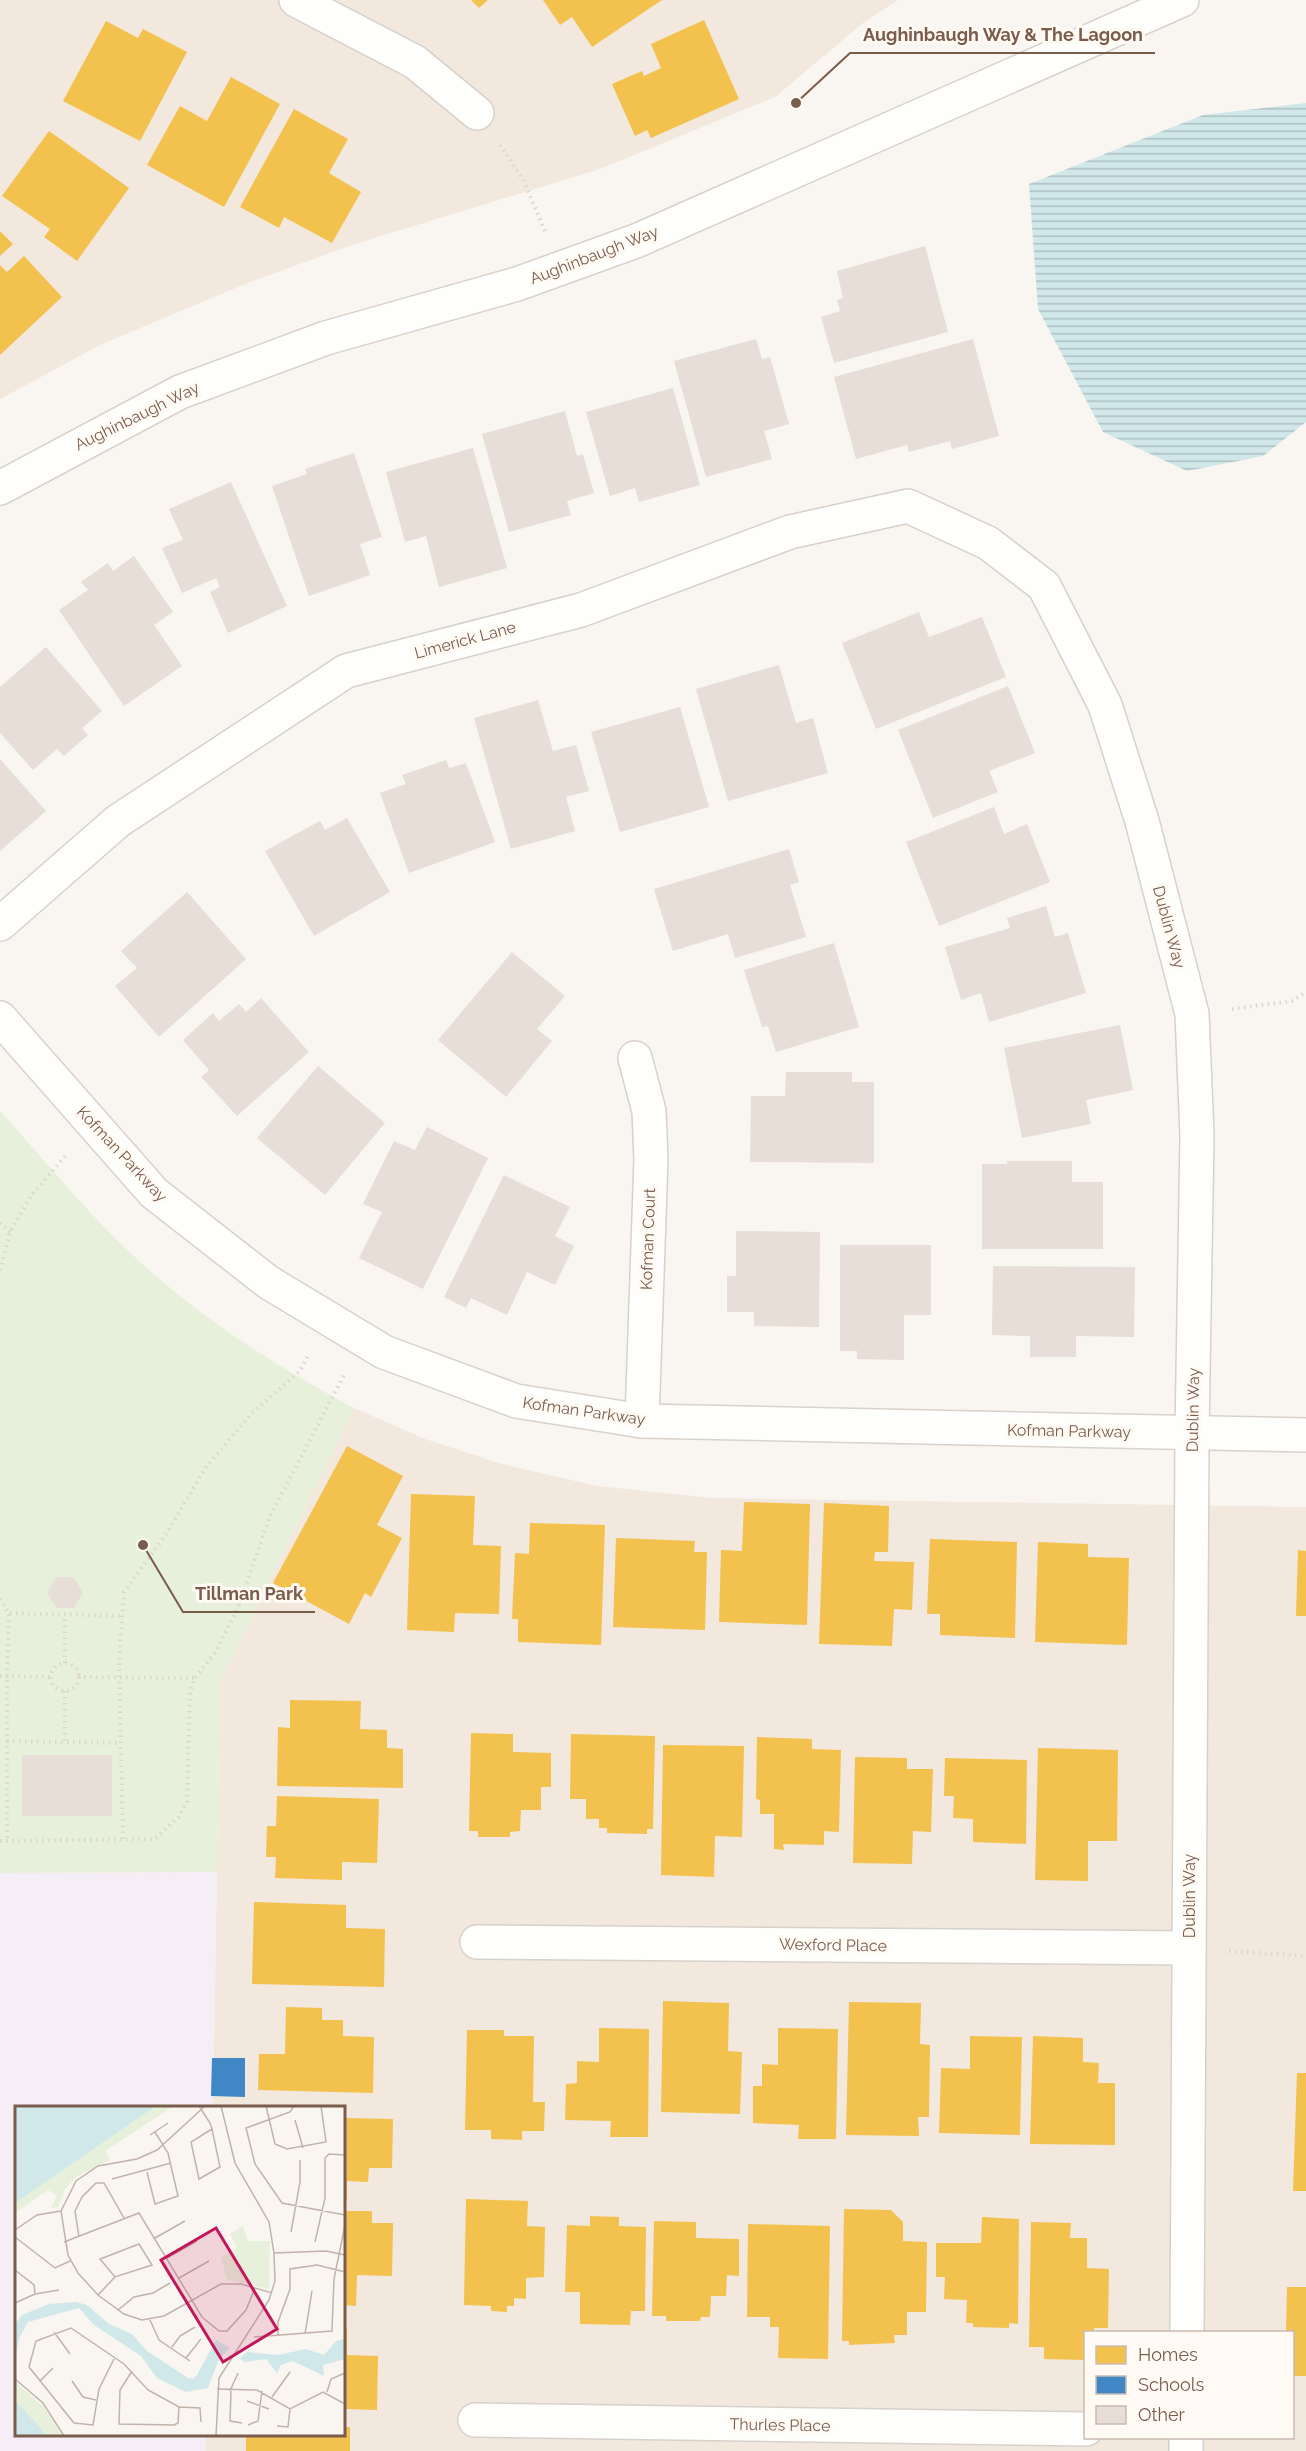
<svg xmlns="http://www.w3.org/2000/svg" width="1306" height="2451" font-family="Raleway,sans-serif">
	<style>
		.residential { fill: #f2e8de; fill-rule: evenodd }
		.education { fill: #f6eef6 }
		.green { fill: #e7f0db }
		.water { fill: url(#water-rules) }
		.homes { fill: #f2c14e }
		.schools { fill: #3f88c5 }
		.building { fill: #e6ded7 }
		.lines { fill: none; stroke-linecap: round; stroke-linejoin: round }
		.street-casing { stroke: #d7d1cb; stroke-width: 36 }
		.secondary-casing { stroke: #d9d2cb; stroke-width: 36 }
		.path { stroke: #dcd5d0; stroke-width: 4; stroke-dasharray: 1.5 4.5; stroke-linecap: butt }
		.street { stroke: #fefefd; stroke-width: 33 }
		.secondary { stroke: #fefefd; stroke-width: 33 }
		.labels { text-anchor: middle; dominant-baseline: central; stroke-width: 6; stroke-linejoin: round; paint-order: stroke }
		.street-label { font-size: 16px; fill: #7a5c4d; stroke: #fffaf3 }
		.inset-road { fill: none; stroke: #c2b3aa; stroke-width: 1.5 }
		.view { fill: #c2185b; fill-opacity: 0.15; stroke: #c2185b; stroke-width: 3 }
		.inset-edge { fill: none; stroke: #7a5c4d; stroke-width: 3 }
		.leader { fill: none; stroke: #7a5c4d; stroke-width: 2 }
		.callout-dot { fill: #7a5c4d; stroke: #fffaf3; stroke-width: 2 }
		.callout-label { font-size: 18px; text-anchor: middle; font-weight: bold; fill: #7a5c4d; stroke: #fffaf3; stroke-width: 6; stroke-linejoin: round; paint-order: stroke }
	</style>
	<defs>
		<pattern id="water-rules" width="6" height="5" patternUnits="userSpaceOnUse" patternTransform="scale(1.5)"><rect width="6" height="5" fill="#d0e8ea"/><path d="M0 2.5h6" fill="none" stroke="#aebfc0"/></pattern>
	</defs>
	<rect width="100%" height="100%" fill="#f9f5f0"/>
	<!-- residential -->
	<g class="residential">
		<polygon points="0,0 898,0 863,23 775,97 600,169 352,245 250,282 102,344 0,399"/>
		<path d="M354,1408L425,1439L502,1464L597,1486L712,1498L1306,1507V2451H206V2435L344,2434V2108L213,2107L220,1681ZM1086,2332H1292V2438H1086Z"/>
	</g>
	<!-- education -->
	<polygon class="education" points="217,1872 213,2107 16,2108 16,2434 206,2435 206,2451 0,2451 0,1873"/>
	<!-- green -->
	<path class="green" d="M0,1111C46,1161 89,1216 140,1262C205,1321 277,1367 354,1408L220,1681L217,1872L0,1873Z"/>
	<!-- water -->
	<polygon class="water" points="1306,103 1306,422 1263,456 1187,471 1103,432 1038,309 1029,184 1203,115"/>
	<!-- homes -->
	<g class="homes">
		<polygon points="471,0 488,0 479,8"/>
		<polygon points="543,0 662,0 592,47 572,17 560,25"/>
		<polygon points="704,20 739,99 651,138 647,130 635,136 612,84 642,71 644,76 661,68 651,44"/>
		<polygon points="106,21 138,38 143,29 187,52 140,141 63,101"/>
		<polygon points="231,77 280,104 224,207 147,165 180,106 207,121"/>
		<polygon points="294,109 348,139 329,173 361,192 332,243 284,217 279,228 240,207"/>
		<polygon points="49,131 129,188 77,261 44,237 50,229 2,196"/>
		<polygon points="0,231 13,244 0,256"/>
		<polygon points="24,256 62,297 0,355 0,265 7,272"/>
		<polygon points="347,1446 403,1476 377,1525 402,1538 371,1597 365,1593 349,1624 273,1583"/>
		<polygon points="411,1494 475,1496 473,1545 501,1546 499,1614 455,1613 454,1632 407,1630"/>
		<polygon points="744,1502 810,1504 807,1625 719,1622 721,1550 742,1551"/>
		<polygon points="824,1503 889,1506 888,1552 875,1552 874,1561 914,1562 912,1610 894,1609 892,1646 819,1644"/>
		<polygon points="530,1523 605,1525 601,1645 518,1642 518,1619 512,1619 515,1553 529,1554"/>
		<polygon points="616,1538 695,1541 694,1552 707,1552 705,1630 613,1627"/>
		<polygon points="930,1539 1017,1542 1015,1638 940,1635 940,1614 927,1614"/>
		<polygon points="1038,1542 1088,1544 1088,1557 1129,1558 1127,1645 1035,1642"/>
		<polygon points="1298,1550 1306,1551 1306,1616 1296,1616"/>
		<polygon points="290,1700 361,1701 360,1729 387,1730 387,1748 403,1749 403,1788 277,1786 278,1727 290,1728"/>
		<polygon points="471,1733 513,1734 513,1752 551,1753 551,1787 541,1787 541,1810 521,1810 520,1831 510,1832 510,1837 478,1837 478,1831 469,1831"/>
		<polygon points="571,1734 655,1736 653,1829 647,1829 647,1834 607,1833 607,1828 599,1828 599,1819 586,1819 586,1799 570,1799"/>
		<polygon points="757,1737 812,1739 812,1749 841,1750 839,1832 824,1831 824,1845 783,1844 784,1850 774,1849 774,1814 760,1814 760,1800 756,1799"/>
		<polygon points="663,1745 744,1746 742,1837 715,1836 714,1877 661,1875"/>
		<polygon points="1038,1748 1118,1750 1117,1841 1088,1841 1088,1881 1035,1880"/>
		<polygon points="855,1757 907,1758 907,1769 933,1769 931,1832 913,1831 912,1864 853,1863"/>
		<polygon points="945,1758 1027,1760 1026,1844 973,1842 973,1819 953,1818 954,1796 944,1796"/>
		<polygon points="277,1796 379,1799 377,1863 342,1862 342,1880 275,1878 276,1857 266,1857 267,1826 276,1826"/>
		<polygon points="254,1902 346,1905 346,1928 385,1929 384,1987 252,1984"/>
		<polygon points="663,2001 729,2003 728,2051 742,2052 740,2114 661,2112"/>
		<polygon points="849,2002 921,2003 920,2044 930,2045 929,2117 918,2117 919,2136 846,2135"/>
		<polygon points="286,2007 322,2008 322,2020 343,2020 343,2036 374,2037 373,2093 258,2090 259,2054 285,2054"/>
		<polygon points="599,2028 649,2029 648,2137 610,2137 611,2121 565,2120 566,2084 577,2083 577,2061 599,2062"/>
		<polygon points="778,2028 838,2029 836,2139 798,2139 799,2125 753,2123 753,2086 762,2086 762,2064 778,2065"/>
		<polygon points="467,2030 504,2030 504,2036 534,2036 533,2102 545,2102 544,2131 522,2131 522,2140 491,2139 491,2130 465,2130"/>
		<polygon points="970,2036 1022,2037 1020,2135 939,2133 941,2068 970,2069"/>
		<polygon points="1033,2036 1083,2038 1083,2062 1099,2063 1098,2083 1115,2083 1115,2145 1030,2144"/>
		<polygon points="1297,2073 1306,2073 1306,2191 1293,2191"/>
		<polygon points="344,2118 393,2119 392,2168 369,2168 368,2182 347,2181 347,2200 344,2200"/>
		<polygon points="466,2199 528,2201 527,2226 545,2227 544,2277 526,2278 526,2299 514,2298 514,2306 507,2306 507,2312 491,2311 491,2306 464,2305"/>
		<polygon points="844,2209 891,2210 903,2222 903,2241 927,2242 926,2312 907,2312 907,2335 894,2335 895,2343 849,2345 849,2341 842,2341"/>
		<polygon points="344,2211 372,2211 372,2223 393,2223 392,2276 357,2275 356,2306 344,2305"/>
		<polygon points="590,2216 619,2217 619,2226 646,2227 645,2311 631,2311 630,2325 580,2324 580,2292 565,2292 567,2225 590,2226"/>
		<polygon points="982,2217 1019,2219 1018,2324 1009,2323 1009,2328 973,2327 973,2323 966,2323 967,2300 944,2299 945,2277 936,2277 936,2243 981,2243"/>
		<polygon points="654,2221 696,2222 696,2238 739,2239 739,2276 727,2275 726,2296 711,2296 710,2317 701,2317 700,2321 666,2321 666,2316 652,2316"/>
		<polygon points="1031,2222 1071,2223 1070,2238 1087,2238 1087,2268 1109,2269 1108,2328 1094,2328 1094,2332 1086,2332 1086,2360 1044,2359 1044,2347 1029,2347"/>
		<polygon points="748,2224 830,2226 828,2359 778,2358 779,2327 770,2327 770,2317 747,2317"/>
		<polygon points="1287,2287 1306,2287 1306,2376 1292,2376 1292,2332 1286,2332"/>
		<polygon points="344,2328 347,2328 347,2355 378,2356 377,2410 344,2409"/>
		<polygon points="344,2427 350,2427 350,2451 246,2451 246,2434 344,2434"/>
	</g>
	<!-- schools -->
	<polygon class="schools" points="212,2058 245,2058 245,2097 211,2096"/>
	<!-- building -->
	<g class="building">
		<polygon points="925,246 948,332 834,363 821,317 840,311 837,300 843,298 837,271"/>
		<polygon points="756,339 762,359 770,357 789,424 764,431 772,459 706,477 674,361"/>
		<polygon points="973,339 999,436 952,449 950,441 909,452 907,445 856,459 834,377"/>
		<polygon points="673,388 700,485 639,502 635,488 610,496 586,412"/>
		<polygon points="565,411 577,456 583,454 594,493 567,501 571,515 509,532 482,434"/>
		<polygon points="473,448 507,568 439,587 426,536 405,542 386,472"/>
		<polygon points="354,453 382,537 360,544 370,575 309,596 272,486 307,474 305,469"/>
		<polygon points="231,482 287,606 228,633 210,592 220,587 216,578 182,593 162,548 183,540 169,509"/>
		<polygon points="134,556 173,612 154,625 182,666 124,706 59,610 88,590 81,582 108,563 113,571"/>
		<polygon points="919,612 929,637 982,617 1006,677 876,729 842,643"/>
		<polygon points="46,647 102,711 82,728 88,735 64,756 57,749 33,770 0,733 0,687"/>
		<polygon points="779,665 796,723 813,718 828,773 728,801 696,689"/>
		<polygon points="1008,686 1035,753 989,771 998,792 933,818 898,730"/>
		<polygon points="538,700 553,751 576,745 589,791 566,797 575,831 511,849 474,718"/>
		<polygon points="680,707 709,807 620,832 591,732"/>
		<polygon points="0,759 46,811 0,851"/>
		<polygon points="446,760 449,768 466,763 495,842 409,873 380,793 406,784 402,775"/>
		<polygon points="994,807 1004,834 1027,824 1050,882 939,926 906,842"/>
		<polygon points="347,818 390,892 314,936 265,851 320,821 325,830"/>
		<polygon points="789,849 799,882 790,885 806,937 735,958 728,934 673,951 654,889"/>
		<polygon points="187,892 246,959 159,1037 115,986 137,968 121,951"/>
		<polygon points="1046,906 1055,937 1068,933 1086,993 989,1022 981,993 961,1000 945,947 1010,928 1007,918"/>
		<polygon points="834,943 859,1027 776,1052 768,1026 762,1027 744,970"/>
		<polygon points="512,952 565,996 537,1029 552,1041 506,1097 438,1040"/>
		<polygon points="261,998 309,1052 237,1116 201,1077 209,1070 183,1040 213,1013 219,1021 239,1004 246,1012"/>
		<polygon points="1120,1025 1133,1090 1086,1100 1091,1124 1022,1138 1004,1048"/>
		<polygon points="318,1066 385,1123 325,1195 257,1138"/>
		<polygon points="786,1072 852,1072 852,1082 874,1082 874,1163 750,1162 751,1096 785,1096"/>
		<polygon points="427,1127 488,1158 423,1289 359,1258 382,1212 363,1204 394,1141 415,1150"/>
		<polygon points="1007,1161 1072,1161 1072,1182 1103,1182 1103,1249 982,1249 982,1164 1007,1164"/>
		<polygon points="504,1175 570,1207 555,1236 574,1246 555,1285 527,1272 507,1315 471,1298 466,1308 444,1297"/>
		<polygon points="736,1231 820,1232 819,1327 754,1326 754,1312 727,1312 727,1276 736,1276"/>
		<polygon points="840,1245 931,1245 931,1315 904,1315 904,1360 857,1359 857,1351 840,1351"/>
		<polygon points="993,1266 1135,1267 1134,1337 1076,1336 1076,1357 1030,1357 1030,1336 992,1335"/>
		<polygon points="56,1577 73,1577 83,1592 74,1608 57,1608 47,1593"/>
		<rect x="22" y="1755" width="90" height="61"/>
	</g>
	<g class="lines">
		<defs>
			<g id="street">
				<polyline points="296,0 415,62 477,113"/>
				<polyline points="0,924 118,821 346,671 581,610 790,532 908,506 988,543 1044,586 1105,705 1142,821 1192,1014 1197,1135 1192,1434 1187,2332"/>
				<polyline points="635,1058 649,1111 651,1159 642,1421"/>
				<polyline points="477,1942 1189,1948"/>
				<polyline points="475,2420 1086,2429"/>
				<polyline points="1186,2451 1186,2438"/>
			</g>
			<g id="secondary">
				<polyline points="0,488 180,392 326,338 517,284 636,241 1182,0"/>
				<polyline points="0,1018 154,1193 268,1282 384,1352 516,1401 642,1421 1306,1435"/>
			</g>
		</defs>
		<!-- street casing -->
		<use href="#street" class="street-casing"/>
		<!-- secondary casing -->
		<use href="#secondary" class="secondary-casing"/>
		<!-- path -->
		<g class="path">
			<polyline points="500,145 523,179 545,231"/>
			<polyline points="1232,1009 1292,1001 1306,992"/>
			<polyline points="0,1223 10,1232"/>
			<polyline points="0,1270 10,1232 31,1196 67,1154"/>
			<polyline points="0,1599 9,1613 7,1676 7,1840"/>
			<polyline points="10,1613 123,1616"/>
			<polyline points="65,1663 65,1615"/>
			<circle cx="65" cy="1677" r="14"/>
			<polyline points="0,1676 51,1677"/>
			<polyline points="78,1677 195,1678"/>
			<polyline points="65,1691 65,1742"/>
			<polyline points="7,1741 121,1743"/>
			<polyline points="123,1839 119,1662 124,1592 167,1533 206,1467 252,1413 299,1372 309,1354"/>
			<polyline points="0,1841 154,1839 179,1817 187,1802 190,1692 195,1678 216,1651 240,1603 270,1516 344,1375"/>
			<polyline points="1229,1951 1306,1956"/>
		</g>
		<!-- street -->
		<use href="#street" class="street"/>
		<!-- secondary -->
		<use href="#secondary" class="secondary"/>
	</g>
	<g class="labels">
		<!-- street labels -->
		<g class="street-label">
			<text transform="translate(594 255) rotate(-21)">Aughinbaugh Way</text>
			<text transform="translate(137 416) rotate(-26)">Aughinbaugh Way</text>
			<text transform="translate(465 640) rotate(-15)">Limerick Lane</text>
			<text transform="translate(1169 927) rotate(75)">Dublin Way</text>
			<text transform="translate(122 1154) rotate(47)">Kofman Parkway</text>
			<text transform="translate(648 1239) rotate(-88)">Kofman Court</text>
			<text transform="translate(1193 1410) rotate(-89)">Dublin Way</text>
			<text transform="translate(584 1411) rotate(8)">Kofman Parkway</text>
			<text transform="translate(1069 1431) rotate(1)">Kofman Parkway</text>
			<text transform="translate(1189 1896) rotate(-90)">Dublin Way</text>
			<text transform="translate(833 1945) rotate(1)">Wexford Place</text>
			<text transform="translate(780 2425) rotate(1)">Thurles Place</text>
		</g>
	</g>
	<!-- overview -->
	<g transform="translate(15 2106)">
		<rect width="330" height="330" fill="#f9f5f0"/>
		<path d="M141,0L157,1L90,45L95,54L62,70L50,83L43,101L36,102L42,90L33,84L0,107V97L19,83ZM228,120L233,135H255L254,183L212,174L206,151L222,141L215,128ZM0,276L28,300L47,330H31L0,295Z" fill="#e7f0db"/>
		<path d="M0,0H141L0,97ZM61,196L72,199L94,218L117,228L132,245L173,272L178,273L182,269L201,234L215,242L204,253L193,282L171,286L142,272L126,250L79,219L64,202L13,216L4,233L0,255V218L7,209L34,198ZM330,233V253L308,259L309,270L278,255L266,259L262,267L251,253L230,256L224,253L232,246L263,249L291,243L309,249L321,235ZM0,295L25,321L31,330H0Z" fill="#d0e8ea"/>
		<path class="inset-road" d="M184,0L195,17L197,23L205,61L184,73L176,36L197,23M190,0L142,44L122,53L83,60L61,75L46,105L53,149L63,167L83,189L109,208L127,214L149,210L206,178H226L257,187M206,0L220,57L254,116L259,147M251,0L260,38L272,43L311,36L306,0M279,0L275,6L231,22L240,58L267,97L330,109M280,14L288,42M135,29L153,17M132,66L140,98L163,90L153,47L140,26M97,73L156,57M0,124L22,109L46,105M276,126L285,76V54M0,131L40,162L55,155M64,131L60,105L67,91L81,77H89L109,112M140,132L170,115M49,136L124,107L187,211L204,225H212L231,204L240,182M300,136L310,92V52L314,48L330,49M124,138L137,159L100,171L85,153ZM152,152L182,135M0,164L19,179L20,188L0,197M164,172L194,155M20,188L44,184M83,189L100,171M103,204L119,191L138,187L155,177M135,214L144,234L175,255M39,226L55,248M290,228L297,185M263,230V216L275,183V163L302,159L330,166M239,231L317,225L319,173L330,119M157,241L165,230L180,221M171,252L186,233M99,253L84,283L78,319L59,317L14,261L21,235L56,222L109,258L133,284L164,301L185,302L186,316M117,265L105,284L104,318L159,319L163,317L164,301M0,273L28,297L49,330M25,275L38,262M57,275L68,291L81,294M202,283L242,284L275,303L308,286L330,298M215,285L223,267M216,285L215,315L227,317M312,286L316,273L330,267M257,291L275,266M232,295L254,303M233,319L243,315L247,285M262,320L273,321L275,303M201,330L204,272L254,194L260,175L259,147L311,145L330,149"/>
		<path class="view" d="M201,122L262,223L208,256L146,154Z"/>
		<rect width="330" height="330" class="inset-edge"/>
	</g>
	<!-- callouts -->
	<path class="leader" d="M796 103L850 53H1155M143 1545L183 1612H315"/>
	<g class="callout-dot">
		<circle cx="796" cy="103" r="6"/>
		<circle cx="143" cy="1545" r="6"/>
	</g>
	<g class="callout-label">
		<text x="1003" y="41">Aughinbaugh Way &amp; The Lagoon</text>
		<text x="249" y="1600">Tillman Park</text>
	</g>
	<!-- legend -->
	<rect x="1084" y="2331" width="210" height="108" fill="#fffaf3" stroke="#cabbb1" stroke-width="1.5"/>
	<rect x="1096" y="2346" width="30" height="18" fill="#f2c14e" stroke="#cabbb1" stroke-width="1.5"/>
	<text x="1138" y="2361" font-size="18" fill="#7a5c4d">Homes</text>
	<rect x="1096" y="2376" width="30" height="18" fill="#3f88c5" stroke="#cabbb1" stroke-width="1.5"/>
	<text x="1138" y="2391" font-size="18" fill="#7a5c4d">Schools</text>
	<rect x="1096" y="2406" width="30" height="18" fill="#e6ded7" stroke="#cabbb1" stroke-width="1.5"/>
	<text x="1138" y="2421" font-size="18" fill="#7a5c4d">Other</text>
</svg>
